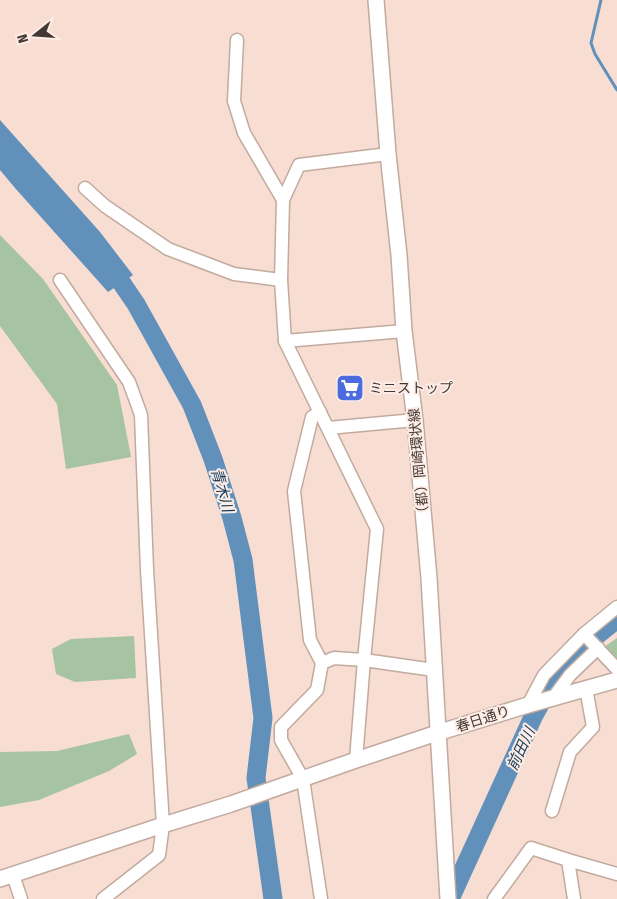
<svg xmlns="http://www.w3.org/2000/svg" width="617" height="899" font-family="'Fira Sans Condensed','Noto Sans JP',sans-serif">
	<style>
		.green { fill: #a6c4a1 }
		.water { fill: #6191bb }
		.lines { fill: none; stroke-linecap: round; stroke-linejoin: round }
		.stream { stroke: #6191bb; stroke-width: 3 }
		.river { stroke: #6191bb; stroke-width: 19 }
		.minor-casing { stroke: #c2aa9f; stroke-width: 15 }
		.tertiary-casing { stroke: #c2aa9f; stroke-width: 18 }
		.minor { stroke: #fff; stroke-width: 12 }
		.tertiary { stroke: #fff; stroke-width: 15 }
		.labels { text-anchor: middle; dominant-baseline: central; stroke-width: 4; stroke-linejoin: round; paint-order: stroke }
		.poi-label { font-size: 14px; fill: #423833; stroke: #fdede6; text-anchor: start }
		.street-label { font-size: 14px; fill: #423833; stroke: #fdede6 }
		.water-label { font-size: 15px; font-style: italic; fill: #153a57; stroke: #fdede6 }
	</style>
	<rect width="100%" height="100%" fill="#f7ddd2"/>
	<!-- green -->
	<g class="green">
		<polygon points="0,235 43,279 117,385 131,457 66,469 57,404 0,326"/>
		<polygon points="134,636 136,678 75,682 56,674 52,649 71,639"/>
		<polygon points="617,638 617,660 604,647"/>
		<polygon points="129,734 137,754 109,771 39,800 0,807 0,752 57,751"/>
	</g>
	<!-- water -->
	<polygon class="water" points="0,120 100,232 133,275 108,292 15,188 0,170"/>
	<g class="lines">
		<!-- stream -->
		<polyline class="stream" points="601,0 591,43 595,54 617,90"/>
		<!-- river -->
		<g class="river">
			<polyline points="108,263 136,304 192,405 213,459 232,518 243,560 263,718 256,778 273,899"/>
			<polyline points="450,899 533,717 554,679 597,635 617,619"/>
		</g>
		<defs>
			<g id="minor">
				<polyline points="237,40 234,101 244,133 283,200 281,280 285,341 377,529 364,660 356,760"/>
				<polyline points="85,188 105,206 168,249 234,274 281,280"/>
				<polyline points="283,200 299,165 388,154"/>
				<polyline points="60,280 129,382 141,415 147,570 163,825 159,855 103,899"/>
				<polyline points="285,341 404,331"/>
				<polyline points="320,412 312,417 294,491 310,640 322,663"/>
				<polyline points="328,428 415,420"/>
				<polyline points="584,634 617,669"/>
				<polyline points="553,698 570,675 598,648"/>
				<polyline points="528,705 544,675 584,634 617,607"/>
				<polyline points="552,811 570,752 593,727 586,688"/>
				<polyline points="568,860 574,899"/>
				<polyline points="13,875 21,899"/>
				<polyline points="321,899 303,779 281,740 281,727 317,690 322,663 334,658 364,660 434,670"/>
				<polyline points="494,899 531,848 568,860 617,874"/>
			</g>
			<g id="tertiary">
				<polyline points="376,0 388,154 399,255 404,331 415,420 429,578 448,899"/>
				<polyline points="0,879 163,825 231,804 356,760 437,733 528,705 617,680"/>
			</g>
		</defs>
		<!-- minor casing -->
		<use href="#minor" class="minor-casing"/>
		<!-- tertiary casing -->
		<use href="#tertiary" class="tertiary-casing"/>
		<!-- minor -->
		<use href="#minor" class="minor"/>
		<!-- tertiary -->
		<use href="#tertiary" class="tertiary"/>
	</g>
	<!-- icons -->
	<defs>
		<symbol id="supermarket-square" viewBox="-11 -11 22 22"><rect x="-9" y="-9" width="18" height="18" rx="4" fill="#4b6bde" stroke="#fdede6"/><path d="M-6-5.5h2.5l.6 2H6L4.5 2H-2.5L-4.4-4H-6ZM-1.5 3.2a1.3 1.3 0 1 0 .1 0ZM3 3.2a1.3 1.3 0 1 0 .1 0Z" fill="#fff"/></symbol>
	</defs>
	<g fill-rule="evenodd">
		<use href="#supermarket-square" x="334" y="372" width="32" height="32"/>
	</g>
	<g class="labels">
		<!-- poi labels -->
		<g class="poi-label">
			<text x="369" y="388">ミニストップ</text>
		</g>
		<!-- street labels -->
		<g class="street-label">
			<text transform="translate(419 464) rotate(-95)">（都）岡崎環状線</text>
			<text transform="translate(483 719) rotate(-18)">春日通り</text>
		</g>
		<!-- water labels -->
		<g class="water-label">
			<text transform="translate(222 490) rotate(74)">青木川</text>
			<text transform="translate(521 749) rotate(-65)">前田川</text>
		</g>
	</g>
	<!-- north arrow -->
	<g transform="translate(35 35) rotate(253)" stroke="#fdede6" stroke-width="4" paint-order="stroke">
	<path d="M0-4L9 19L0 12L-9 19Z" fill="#423833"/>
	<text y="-8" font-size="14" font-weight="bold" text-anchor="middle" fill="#423833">N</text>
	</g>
</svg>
